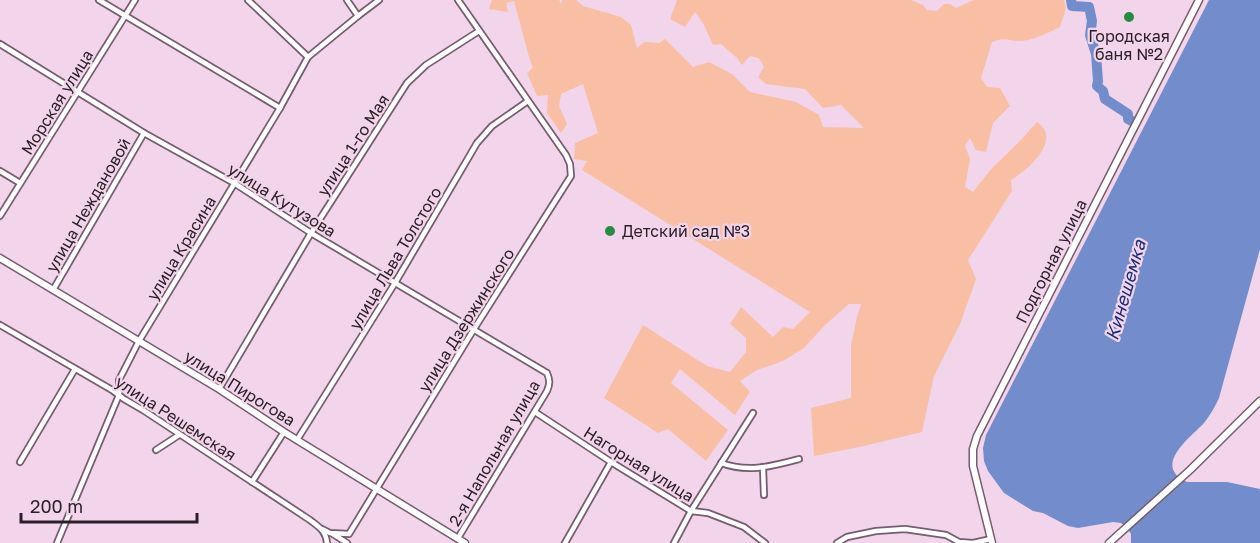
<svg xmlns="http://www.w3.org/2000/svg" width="1260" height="543" font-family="'Golos Text',sans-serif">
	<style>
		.green { fill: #f8bfa5 }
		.water { fill: #738ccb }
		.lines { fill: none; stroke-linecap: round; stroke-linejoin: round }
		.river { stroke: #738ccb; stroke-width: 10 }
		.street-casing { stroke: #755c6e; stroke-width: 8 }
		.secondary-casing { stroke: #755c6e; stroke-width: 9 }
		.street { stroke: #fff; stroke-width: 4.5 }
		.secondary { stroke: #fff; stroke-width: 6 }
		.poi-dot { fill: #278c42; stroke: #f2d5ea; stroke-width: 2 }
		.labels { text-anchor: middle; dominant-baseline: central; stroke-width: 4.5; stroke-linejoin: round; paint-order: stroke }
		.poi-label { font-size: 16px; fill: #2b2028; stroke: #f2d5ea }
		.street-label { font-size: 16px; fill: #2b2028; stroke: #f2d5ea }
		.water-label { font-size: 18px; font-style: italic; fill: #182d77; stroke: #f2d5ea }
	</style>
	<rect width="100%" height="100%" fill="#f2d5ea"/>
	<!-- green -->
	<path class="green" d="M492,0H559L562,4V0H576L583,6L621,17L631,25L637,48L644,42L659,43L665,39L693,67L709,62L732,74L750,92L796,102L819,115L823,127L864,128L841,105L823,108L805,89L766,84L758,77L764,67L759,58L750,56L742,65L737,58L721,44L713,45L704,25L695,12L685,27L670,19L677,0H911L923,5L927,10L937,11L944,4H950L956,8L974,0H1064L1066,8L1060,27C1050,32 1034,40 1022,41C1010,42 1007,36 992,42L981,78L987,87L1000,88L1010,106L993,123L986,152L976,150L970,138L965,146L970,159L965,187L973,192L992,168L1018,143L1037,122C1063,139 1028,170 1011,180L1012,191L968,260L976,279L960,324L934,376L922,432L864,446L814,456L811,408L851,398V345L857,317L861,304H849L825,325L804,348L783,361L757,370L740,381L750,392L735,415L680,369L671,383L728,430L706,461L668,429L658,433L604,398L643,325L707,366L730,372L746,352V338L730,324L741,307L773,337L783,327L793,329L810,312L582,170L587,161L574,159L575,143L598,133L583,84L561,94L559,106L567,124L561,133L547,113L548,95L537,96L527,73L533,68L529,57L514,1L506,3L508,12L489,9Z"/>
	<!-- water -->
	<path class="water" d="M1209,0H1260V249L1219,398C1215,407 1210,415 1204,423C1191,437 1151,466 1187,482H1227L1260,489V543H1131V534L1127,528L1121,523L1113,522L1078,528L1068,526L1043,513L1033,511L1004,493L988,471L984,461L983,448L986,435Z"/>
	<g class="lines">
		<!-- river -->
		<polyline class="river" points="1071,0 1072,6 1089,7 1092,21 1090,35 1096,54 1098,81 1097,86 1103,91 1105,99 1128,114 1128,119 1132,121"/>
		<defs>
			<g id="street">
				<polyline points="99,0 280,108"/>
				<polyline points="248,0 308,57"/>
				<polyline points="347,0 358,16"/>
				<path d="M0,44L144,133L234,183L311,233L547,373C550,380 550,384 547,391L458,538"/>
				<polyline points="0,171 20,183"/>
				<polyline points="0,216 135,0"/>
				<polyline points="53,290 144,133"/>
				<path d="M0,325L112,390L124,399L143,410L310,520C319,527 326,531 327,543"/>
				<polyline points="219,389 311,233 407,83 426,65 479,31"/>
				<polyline points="535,412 611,462 691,511 708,513 744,527 765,543"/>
				<polyline points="297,440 395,283 477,143 492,126 528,101"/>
				<polyline points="156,450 179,435"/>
				<polyline points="20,462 75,369"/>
				<path d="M721,463C748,473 773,466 799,459"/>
				<polyline points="763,468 764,495"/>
				<polyline points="252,482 284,432"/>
				<polyline points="322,529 330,533 349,534 474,329 571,176 570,164 566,155 458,0"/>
				<polyline points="333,534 347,543"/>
				<polyline points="57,543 119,395 119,380 139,341 280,108 308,57 358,16 379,0"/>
				<polyline points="565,543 611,462"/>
				<polyline points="674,543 691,511 753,413"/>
				<polyline points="837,543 847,537 876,531 905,529 946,535 959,542 973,543 991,539"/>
			</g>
			<g id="secondary">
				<polyline points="0,258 219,389 284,432 465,543"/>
				<polyline points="992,543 973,466 973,449 977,436 1199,0"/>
				<polyline points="1109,543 1190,470 1260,401"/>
			</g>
		</defs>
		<!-- street casing -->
		<use href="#street" class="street-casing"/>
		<!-- secondary casing -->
		<use href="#secondary" class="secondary-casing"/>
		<!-- street -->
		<use href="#street" class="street"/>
		<!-- secondary -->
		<use href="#secondary" class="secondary"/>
	</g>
	<!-- markers -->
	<g class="poi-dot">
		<circle cx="1129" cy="17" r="6"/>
		<circle cx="610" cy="231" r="6"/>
	</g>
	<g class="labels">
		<!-- poi labels -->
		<g class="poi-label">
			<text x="1129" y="36">Городская<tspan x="1129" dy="18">баня №2</tspan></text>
			<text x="622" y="231" text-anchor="start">Детский сад №3</text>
		</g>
		<!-- street labels -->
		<g class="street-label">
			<text transform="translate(57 102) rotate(-58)">Морская улица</text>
			<text transform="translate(353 145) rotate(-57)">улица 1-го Мая</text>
			<text transform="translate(282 200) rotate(32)">улица Кутузова</text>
			<text transform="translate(88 205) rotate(-60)">улица Неждановой</text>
			<text transform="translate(181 248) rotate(-59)">улица Красина</text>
			<text transform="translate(395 258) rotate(-59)">улица Льва Толстого</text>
			<text transform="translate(1051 261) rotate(-63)">Подгорная улица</text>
			<text transform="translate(466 320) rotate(-58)">улица Дзержинского</text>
			<text transform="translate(240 388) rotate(32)">улица Пирогова</text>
			<text transform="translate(176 418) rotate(33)">улица Решемская</text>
			<text transform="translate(494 453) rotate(-60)">2-я Напольная улица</text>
			<text transform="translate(639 464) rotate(32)">Нагорная улица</text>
		</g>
		<!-- water labels -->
		<g class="water-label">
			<text transform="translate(1125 290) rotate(-74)">Кинешемка</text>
		</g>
	</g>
	<!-- scale -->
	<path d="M21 513v9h176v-9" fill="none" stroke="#2b2028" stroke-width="3"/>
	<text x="30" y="513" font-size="18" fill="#2b2028" stroke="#f2d5ea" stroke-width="4.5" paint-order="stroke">200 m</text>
</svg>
